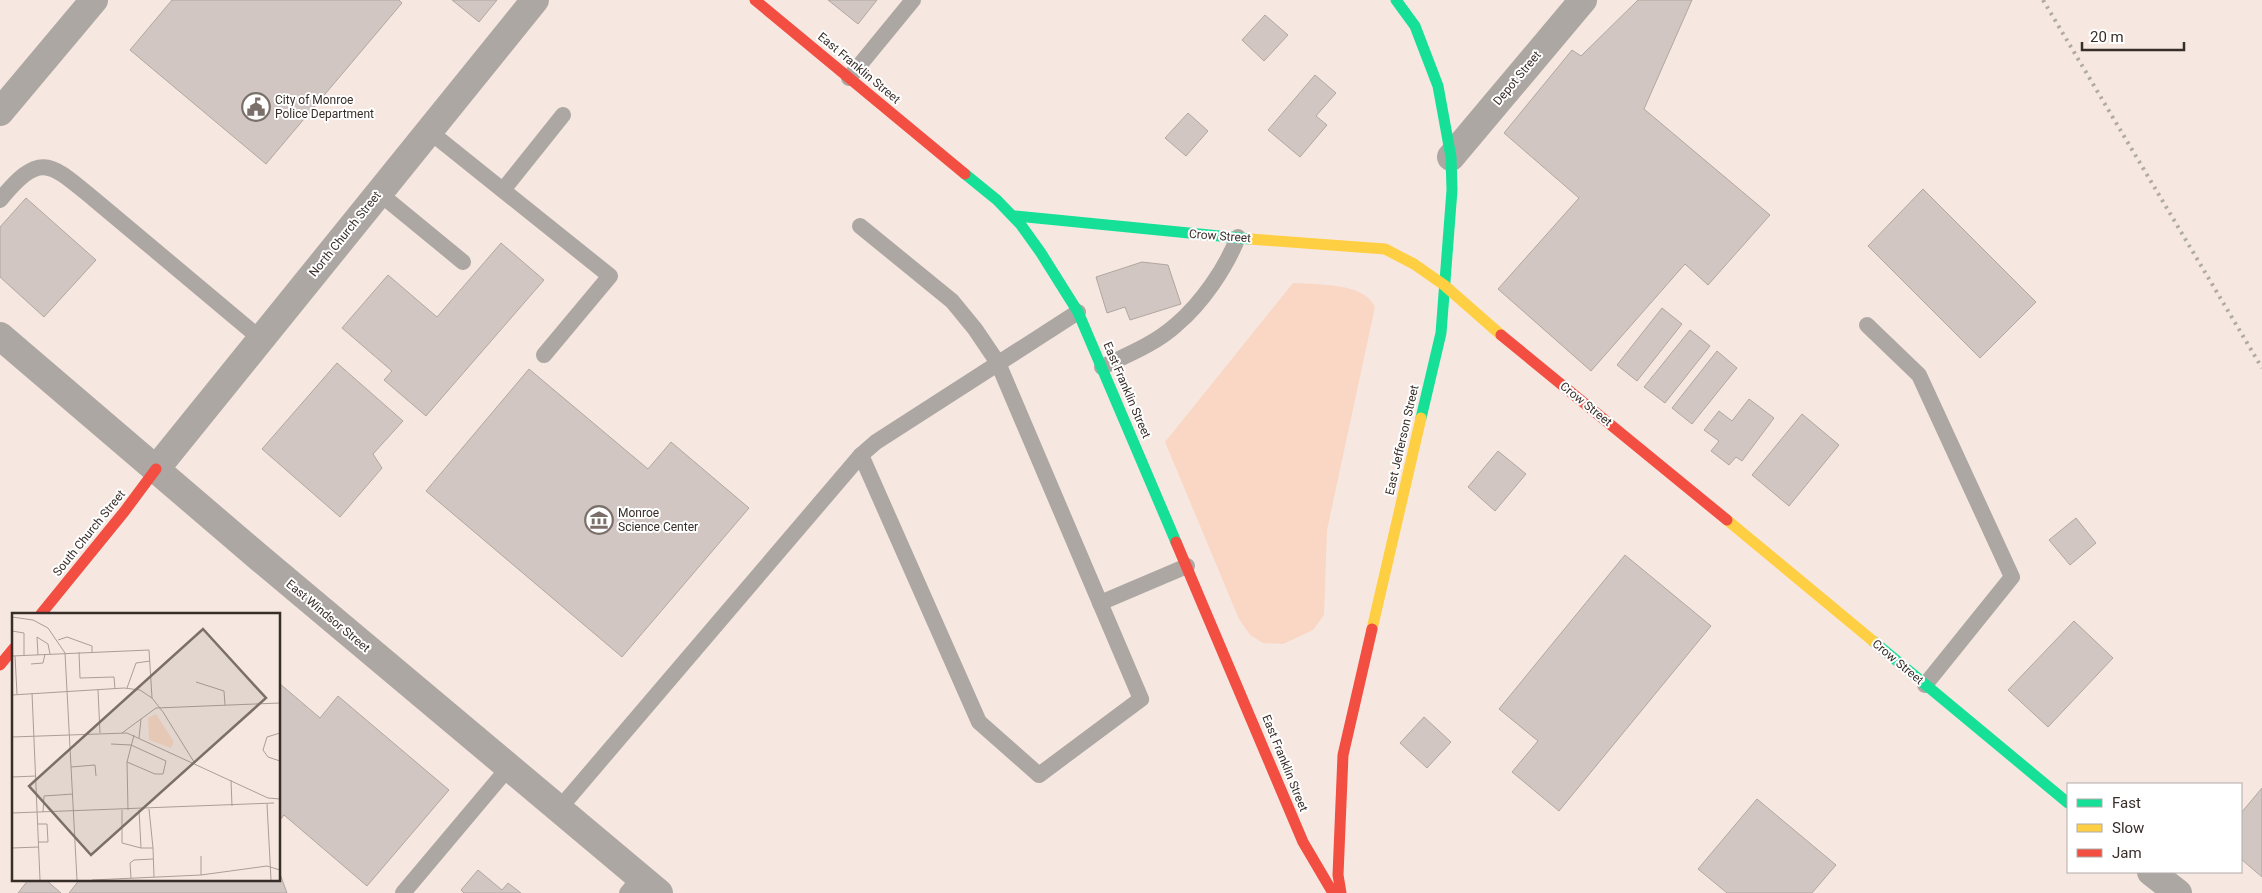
<svg xmlns="http://www.w3.org/2000/svg" width="2262" height="893" font-family="Roboto,sans-serif">
	<style>
		.grass { fill: #f9d7c4 }
		.building { fill: #d1c6c1; stroke: #b1a7a1 }
		.lines { fill: none; stroke-linecap: round; stroke-linejoin: round }
		.lane { stroke: #ada7a4; stroke-width: 16 }
		.street { stroke: #ada7a4; stroke-width: 28 }
		.fast { stroke: #16e098; stroke-width: 11 }
		.slow { stroke: #ffcf43; stroke-width: 11 }
		.jam { stroke: #f24e42; stroke-width: 11 }
		.rail { stroke: #b0aaa5; stroke-width: 4; stroke-dasharray: 2.5 5; stroke-linecap: butt }
		.labels { text-anchor: middle; dominant-baseline: central; stroke-width: 4; stroke-linejoin: round; paint-order: stroke }
		.street-label { font-size: 12px; fill: #382e29; stroke: #fff }
		.poi-label { font-size: 12px; fill: #382e29; stroke: #fff; text-anchor: start }
		.inset-road { fill: none; stroke: #aa9e97; stroke-width: 1 }
		.view { fill: #7a6f69; fill-opacity: 0.15; stroke: #7a6f69; stroke-width: 2.5 }
		.inset-edge { fill: none; stroke: #382e29; stroke-width: 2.5 }
	</style>
	<rect width="100%" height="100%" fill="#f6e8e0"/>
	<!-- grass -->
	<path class="grass" d="M1293,283C1318,285 1364,282 1375,307L1327,530L1324,615L1313,630L1283,644L1263,643L1250,635L1239,619L1165,442Z"/>
	<!-- building -->
	<g class="building">
		<polygon points="172,0 399,0 402,3 266,164 130,50"/>
		<polygon points="452,0 497,0 479,22"/>
		<polygon points="828,0 877,0 858,24"/>
		<polygon points="1638,0 1692,0 1644,109 1770,215 1708,285 1685,264 1591,371 1498,289 1579,198 1504,133 1572,50 1581,56"/>
		<polygon points="1265,15 1288,35 1264,61 1242,40"/>
		<polygon points="1315,75 1336,93 1316,116 1327,125 1300,157 1268,130"/>
		<polygon points="1188,113 1208,131 1186,156 1165,138"/>
		<polygon points="1923,189 2036,302 1980,358 1868,246"/>
		<polygon points="26,198 96,260 44,317 0,277 0,227"/>
		<polygon points="501,243 544,280 426,416 384,380 392,371 342,328 388,275 437,317"/>
		<polygon points="1142,262 1168,265 1181,304 1130,320 1125,307 1107,313 1096,277"/>
		<polygon points="1662,308 1682,324 1637,381 1617,365"/>
		<polygon points="1690,330 1710,346 1665,403 1644,387"/>
		<polygon points="1717,351 1737,368 1692,424 1672,408"/>
		<polygon points="337,363 403,421 373,454 382,468 340,517 262,449"/>
		<polygon points="529,369 648,469 671,442 749,508 622,657 426,491"/>
		<polygon points="1749,399 1774,418 1742,461 1736,457 1729,465 1711,451 1719,441 1704,430 1719,411 1732,421"/>
		<polygon points="1802,414 1839,445 1789,506 1752,475"/>
		<polygon points="1498,451 1526,474 1495,511 1468,487"/>
		<polygon points="2076,518 2096,543 2070,565 2049,540"/>
		<polygon points="1625,555 1711,626 1559,811 1512,772 1538,741 1499,709"/>
		<polygon points="2074,621 2113,658 2048,727 2008,690"/>
		<polygon points="279,683 320,718 338,696 449,790 367,886 284,815 279,821"/>
		<polygon points="1424,717 1451,742 1427,768 1400,743"/>
		<polygon points="2262,788 2262,877 2241,859 2241,813"/>
		<polygon points="1757,799 1836,865 1812,893 1727,893 1698,869"/>
		<polygon points="478,870 502,890 508,883 521,893 464,893 461,890"/>
		<polygon points="279,871 287,893 69,893 80,879 279,879"/>
		<polygon points="29,879 45,879 61,893 18,893"/>
	</g>
	<g class="lines">
		<!-- lane -->
		<g class="lane">
			<polyline points="849,78 913,0"/>
			<polyline points="429,131 610,276 544,355"/>
			<polyline points="503,190 563,115"/>
			<polyline points="379,193 463,262"/>
			<path d="M0,200C41,150 50,163 95,200L261,339"/>
			<polyline points="860,226 952,301 975,329 998,363 1141,699 1039,775 979,722 861,455"/>
			<polyline points="1867,325 1919,375 2012,577 1925,685"/>
			<path d="M1102,367C1127,355 1155,344 1176,325C1202,303 1226,268 1238,237"/>
			<polyline points="1100,603 1187,566"/>
			<polyline points="559,809 861,455 876,442 1078,312"/>
			<polyline points="403,893 509,767"/>
			<polyline points="627,893 640,877"/>
		</g>
		<!-- street -->
		<g class="street">
			<polyline points="0,112 94,0"/>
			<polyline points="1451,157 1583,0"/>
			<polyline points="0,336 262,560 659,893"/>
			<polyline points="156,469 535,0"/>
			<polyline points="2151,872 2178,893"/>
		</g>
		<!-- fast -->
		<g class="fast">
			<polyline points="1396,0 1415,26 1438,86 1451,157 1452,190 1441,333 1421,418"/>
			<polyline points="965,174 997,200 1021,225 1041,253 1078,312 1176,542"/>
			<polyline points="1015,216 1250,239"/>
			<polyline points="1873,641 2068,803"/>
		</g>
		<!-- slow -->
		<g class="slow">
			<polyline points="1250,239 1385,249 1414,264 1444,285 1501,335"/>
			<polyline points="1727,520 1873,641"/>
			<polyline points="1372,629 1421,418"/>
		</g>
		<!-- jam -->
		<g class="jam">
			<polyline points="755,0 965,174"/>
			<polyline points="1501,335 1727,520"/>
			<polyline points="1176,542 1303,842 1333,893"/>
			<polyline points="41,614 124,512 156,469"/>
			<polyline points="0,665 14,648"/>
			<polyline points="1341,893 1338,875 1343,755 1372,629"/>
		</g>
		<!-- rail -->
		<polyline class="rail" points="2043,0 2262,368"/>
	</g>
	<!-- icons -->
	<defs>
		<symbol id="civic-ring" viewBox="-11 -11 22 22"><circle r="9.5" fill="#fff" stroke="#7a6f69" stroke-width="1.5"/><path d="M-.6-6.5H3V-4.5H.6V-3L4-1V1h2V6H-6V1h2V-1L-.6-3ZM-1.2 2.5V6h2.4V2.5Z" fill="#7a6f69"/></symbol>
		<symbol id="museum-ring" viewBox="-11 -11 22 22"><circle r="9.5" fill="#fff" stroke="#7a6f69" stroke-width="1.5"/><path d="M0-6L6-3V-2H-6V-3ZM-5-1h2V3h-2ZM-1-1h2V3h-2ZM3-1h2V3H3ZM-6 4H6V6H-6Z" fill="#7a6f69"/></symbol>
	</defs>
	<g fill-rule="evenodd">
		<use href="#civic-ring" x="240" y="91" width="32" height="32"/>
		<use href="#museum-ring" x="583" y="504" width="32" height="32"/>
	</g>
	<g class="labels">
		<!-- street labels -->
		<g class="street-label">
			<text transform="translate(859 68) rotate(40)">East Franklin Street</text>
			<text transform="translate(1517 78) rotate(-50)">Depot Street</text>
			<text transform="translate(345 234) rotate(-51)">North Church Street</text>
			<text transform="translate(1220 236) rotate(4)">Crow Street</text>
			<text transform="translate(1127 390) rotate(67)">East Franklin Street</text>
			<text transform="translate(1586 404) rotate(39)">Crow Street</text>
			<text transform="translate(1402 440) rotate(-77)">East Jefferson Street</text>
			<text transform="translate(89 533) rotate(-51)">South Church Street</text>
			<text transform="translate(328 616) rotate(40)">East Windsor Street</text>
			<text transform="translate(1898 662) rotate(40)">Crow Street</text>
			<text transform="translate(1285 763) rotate(68)">East Franklin Street</text>
		</g>
		<!-- poi labels -->
		<g class="poi-label">
			<text x="275" y="100">City of Monroe<tspan x="275" dy="14">Police Department</tspan></text>
			<text x="618" y="513">Monroe<tspan x="618" dy="14">Science Center</tspan></text>
		</g>
	</g>
	<!-- overview -->
	<g transform="translate(12 613)">
		<rect width="268" height="268" fill="#f6e8e0"/>
		<path d="M144,101L162,129L159,135L137,127L136,105Z" fill="#f9d7c4"/>
		<path class="inset-road" d="M0,4L21,7L36,15L53,40L65,267M0,18L12,20V43M46,27L55,24L80,33V39M67,39L68,65L102,64L103,76M26,42L25,24L36,31L38,41M0,43L137,37L140,85M3,43L5,81M19,51L31,50L33,41M184,69L212,78L213,92M115,75L124,50L138,48M86,77L88,120M20,80L28,267M0,82L112,75L128,77L140,85L151,99L182,149M110,120L144,95L268,90M268,120L255,124L251,137L256,144L268,148M0,124L115,120L256,185L268,186M127,125L129,106M99,131L119,132L154,148L151,161H143L115,149M59,154L83,152L84,163M0,164L24,163M219,167L220,193M255,191L259,267M137,196L141,235M110,197V230L129,235M116,197L115,149L122,122M127,197L129,235H141L142,264M31,199L32,183L61,181M0,200L262,190M26,211H35L36,229H26M0,235L27,234M189,243V262M119,265L118,250L122,247L141,246M80,267L189,262L255,253L268,257"/>
		<path class="view" d="M191,16L254,85L79,242L17,173Z"/>
		<rect width="268" height="268" class="inset-edge"/>
	</g>
	<!-- legend -->
	<rect x="2067" y="783" width="175" height="90" fill="#ffffff" stroke="#afaba9"/>
	<rect x="2077" y="799" width="25" height="8" fill="#16e098" stroke="#afaba9"/>
	<text x="2112" y="808" font-size="15" fill="#382e29">Fast</text>
	<rect x="2077" y="824" width="25" height="8" fill="#ffcf43" stroke="#afaba9"/>
	<text x="2112" y="833" font-size="15" fill="#382e29">Slow</text>
	<rect x="2077" y="849" width="25" height="8" fill="#f24e42" stroke="#afaba9"/>
	<text x="2112" y="858" font-size="15" fill="#382e29">Jam</text>
	<!-- scale -->
	<path d="M2082 42v8h102v-8" fill="none" stroke="#382e29" stroke-width="2.5"/>
	<text x="2090" y="42" font-size="15" fill="#382e29" stroke="#ffffff" stroke-width="4" paint-order="stroke">20 m</text>
</svg>
